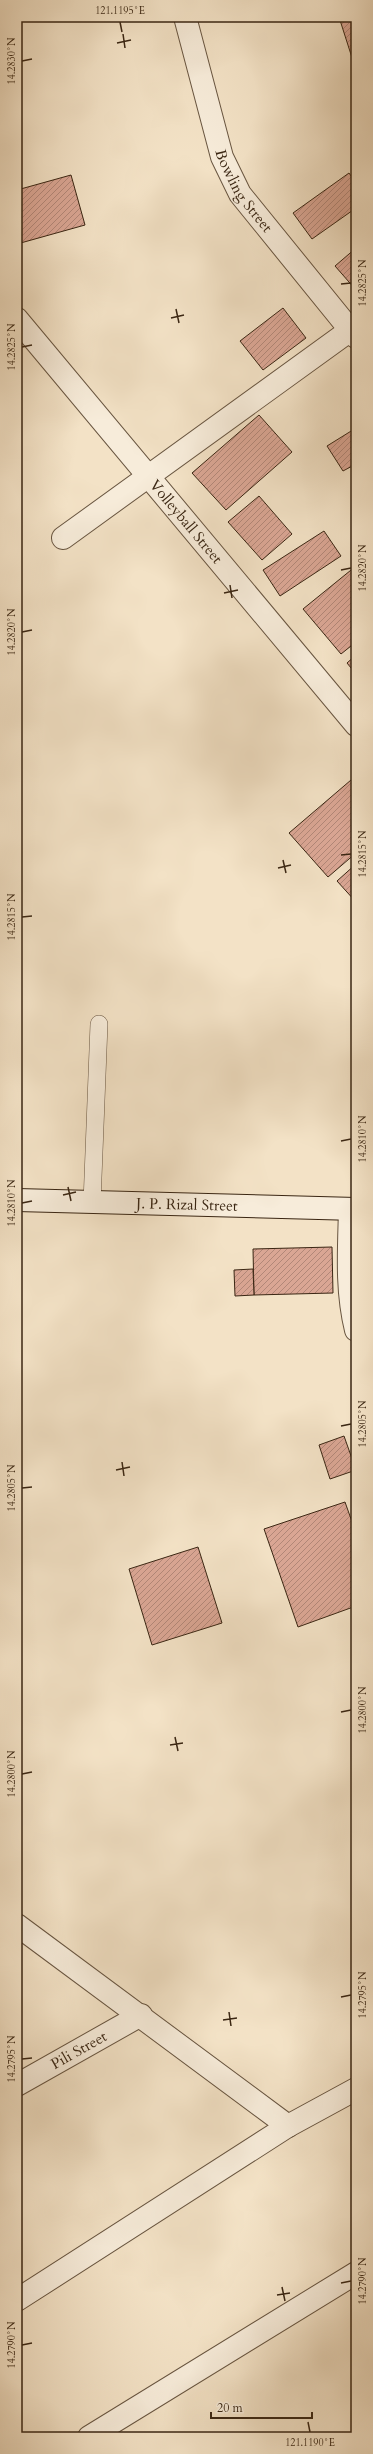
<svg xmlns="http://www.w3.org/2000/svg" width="373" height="2454" font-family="Cardo,serif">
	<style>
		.building { fill: url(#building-hatch); stroke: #3a2613 }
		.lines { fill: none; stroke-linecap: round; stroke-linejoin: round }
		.service-casing { stroke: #685540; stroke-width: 18 }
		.minor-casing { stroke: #685540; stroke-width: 24 }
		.secondary-casing { stroke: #3a2613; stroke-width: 24 }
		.service { stroke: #f7ecda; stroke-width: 17 }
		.minor { stroke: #f7ecda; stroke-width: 22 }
		.secondary { stroke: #f7ecda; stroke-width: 22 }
		.ticks { fill: none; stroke: #3a2613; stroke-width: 1.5 }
		.labels { text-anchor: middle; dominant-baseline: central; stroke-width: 3; stroke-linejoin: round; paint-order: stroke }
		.street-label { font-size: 15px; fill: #3a2613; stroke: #f7ecda }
		.neatline { fill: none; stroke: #3a2613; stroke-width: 1.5 }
		.ticks-label { font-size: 10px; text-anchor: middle; fill: #3a2613 }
	</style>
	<defs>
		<pattern id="building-hatch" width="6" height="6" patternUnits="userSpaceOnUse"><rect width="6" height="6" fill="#daa694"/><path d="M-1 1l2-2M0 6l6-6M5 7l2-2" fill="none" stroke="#b28778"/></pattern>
	</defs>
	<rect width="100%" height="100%" fill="#f3e2c6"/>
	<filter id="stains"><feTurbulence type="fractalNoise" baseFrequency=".005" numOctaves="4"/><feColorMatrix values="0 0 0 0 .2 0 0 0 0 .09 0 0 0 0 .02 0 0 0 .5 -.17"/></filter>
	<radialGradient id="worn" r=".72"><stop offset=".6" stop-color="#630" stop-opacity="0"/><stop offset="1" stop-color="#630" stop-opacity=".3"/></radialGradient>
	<!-- building -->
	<g class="building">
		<polygon points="339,17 356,17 356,63 354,64"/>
		<polygon points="349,173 356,183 356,208 312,239 293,213"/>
		<polygon points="71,175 85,225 17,244 17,190"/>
		<polygon points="356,248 356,290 335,266"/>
		<polygon points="283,308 306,338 263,370 240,341"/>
		<polygon points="259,415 292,452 226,510 192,473"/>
		<polygon points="356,428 356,464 343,471 327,446"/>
		<polygon points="259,496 292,534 262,560 228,522"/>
		<polygon points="324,531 341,556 280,596 263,570"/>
		<polygon points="356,566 356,642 341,654 303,609"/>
		<polygon points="356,655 356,674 347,663"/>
		<polygon points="351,780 356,786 356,853 328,877 289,833"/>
		<polygon points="356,864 356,902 337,881"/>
		<polygon points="332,1247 333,1293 254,1295 253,1249"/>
		<polygon points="253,1269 254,1295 235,1296 234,1270"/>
		<polygon points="344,1436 356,1470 330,1479 319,1445"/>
		<polygon points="345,1502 356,1533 356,1606 298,1627 264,1529"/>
		<polygon points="198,1547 222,1623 152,1645 129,1569"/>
	</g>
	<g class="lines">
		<defs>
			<polyline id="service" points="92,1203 99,1024"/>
			<g id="minor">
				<path id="s1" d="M185,17L222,157L240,194L356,337"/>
				<path id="s2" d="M17,319L356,725"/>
				<polyline points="63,538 356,326"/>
				<path d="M350,1209C349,1249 346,1290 356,1330"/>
				<polyline points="17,1925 288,2126"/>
				<path id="s3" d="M17,2085L141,2015"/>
				<polyline points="17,2300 288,2126 356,2089"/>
				<polyline points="89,2437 356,2273"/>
			</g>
			<g id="secondary">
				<path id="s4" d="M17,1200L356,1209"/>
			</g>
		</defs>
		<!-- service casing -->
		<use href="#service" class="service-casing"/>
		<!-- minor casing -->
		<use href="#minor" class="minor-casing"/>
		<!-- secondary casing -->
		<use href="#secondary" class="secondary-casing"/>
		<!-- service -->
		<use href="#service" class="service"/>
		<!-- minor -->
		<use href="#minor" class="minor"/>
		<!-- secondary -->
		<use href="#secondary" class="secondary"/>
	</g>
	<!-- ticks -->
	<path class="ticks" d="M120,22L122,32M123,34L125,48M117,43L131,40M22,61L32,59M341,284L351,283M176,309L179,323M171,318L184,315M22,347L32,345M341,570L351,568M230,585L232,598M224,593L238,590M22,632L32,630M341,855L351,854M283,860L286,873M278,868L291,865M22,917L32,916M341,1141L351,1139M68,1187L71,1201M63,1195L76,1192M22,1203L32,1201M341,1426L351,1424M122,1462L124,1476M116,1470L130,1467M22,1488L32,1487M341,1712L351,1710M175,1737L178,1751M170,1745L183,1743M22,1774L32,1772M341,1997L351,1995M229,2012L231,2026M223,2020L237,2018M22,2059L32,2058M341,2283L351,2281M282,2287L285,2301M277,2295L290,2293M22,2345L32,2343M308,2422L310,2432"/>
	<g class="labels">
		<!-- street labels -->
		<g class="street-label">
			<text stroke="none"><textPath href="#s1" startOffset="185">Bowling Street</textPath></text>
			<text stroke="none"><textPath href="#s2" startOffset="264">Volleyball Street</textPath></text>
			<text stroke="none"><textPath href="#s4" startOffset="170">J. P. Rizal Street</textPath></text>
			<text stroke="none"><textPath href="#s3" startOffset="71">Pili Street</textPath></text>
		</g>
	</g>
	<!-- margin -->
	<rect width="373" height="2454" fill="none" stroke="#f3e2c6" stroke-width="44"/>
	<!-- scale -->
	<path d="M211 2412v6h101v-6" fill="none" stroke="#3a2613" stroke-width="2"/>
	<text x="217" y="2412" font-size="12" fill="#3a2613" stroke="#f7ecda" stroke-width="3" paint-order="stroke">20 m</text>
	<rect x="22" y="22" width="329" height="2410" class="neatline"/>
	<g class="ticks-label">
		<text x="120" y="14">121.1195°E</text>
		<text transform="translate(11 61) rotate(-90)" y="4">14.2830°N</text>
		<text transform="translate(362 283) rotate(-90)" y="4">14.2825°N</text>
		<text transform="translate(11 347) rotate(-90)" y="4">14.2825°N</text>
		<text transform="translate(362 568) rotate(-90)" y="4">14.2820°N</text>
		<text transform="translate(11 632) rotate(-90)" y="4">14.2820°N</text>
		<text transform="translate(362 854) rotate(-90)" y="4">14.2815°N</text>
		<text transform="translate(11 917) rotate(-90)" y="4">14.2815°N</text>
		<text transform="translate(362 1139) rotate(-90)" y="4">14.2810°N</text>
		<text transform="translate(11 1203) rotate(-90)" y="4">14.2810°N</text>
		<text transform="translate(362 1424) rotate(-90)" y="4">14.2805°N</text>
		<text transform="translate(11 1488) rotate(-90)" y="4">14.2805°N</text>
		<text transform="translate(362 1710) rotate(-90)" y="4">14.2800°N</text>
		<text transform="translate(11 1774) rotate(-90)" y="4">14.2800°N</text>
		<text transform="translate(362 1995) rotate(-90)" y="4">14.2795°N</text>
		<text transform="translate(11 2059) rotate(-90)" y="4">14.2795°N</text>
		<text transform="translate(362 2281) rotate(-90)" y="4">14.2790°N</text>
		<text transform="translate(11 2345) rotate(-90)" y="4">14.2790°N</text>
		<text x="310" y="2446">121.1190°E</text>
	</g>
	<rect width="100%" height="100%" filter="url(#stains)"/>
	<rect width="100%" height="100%" fill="url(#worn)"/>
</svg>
